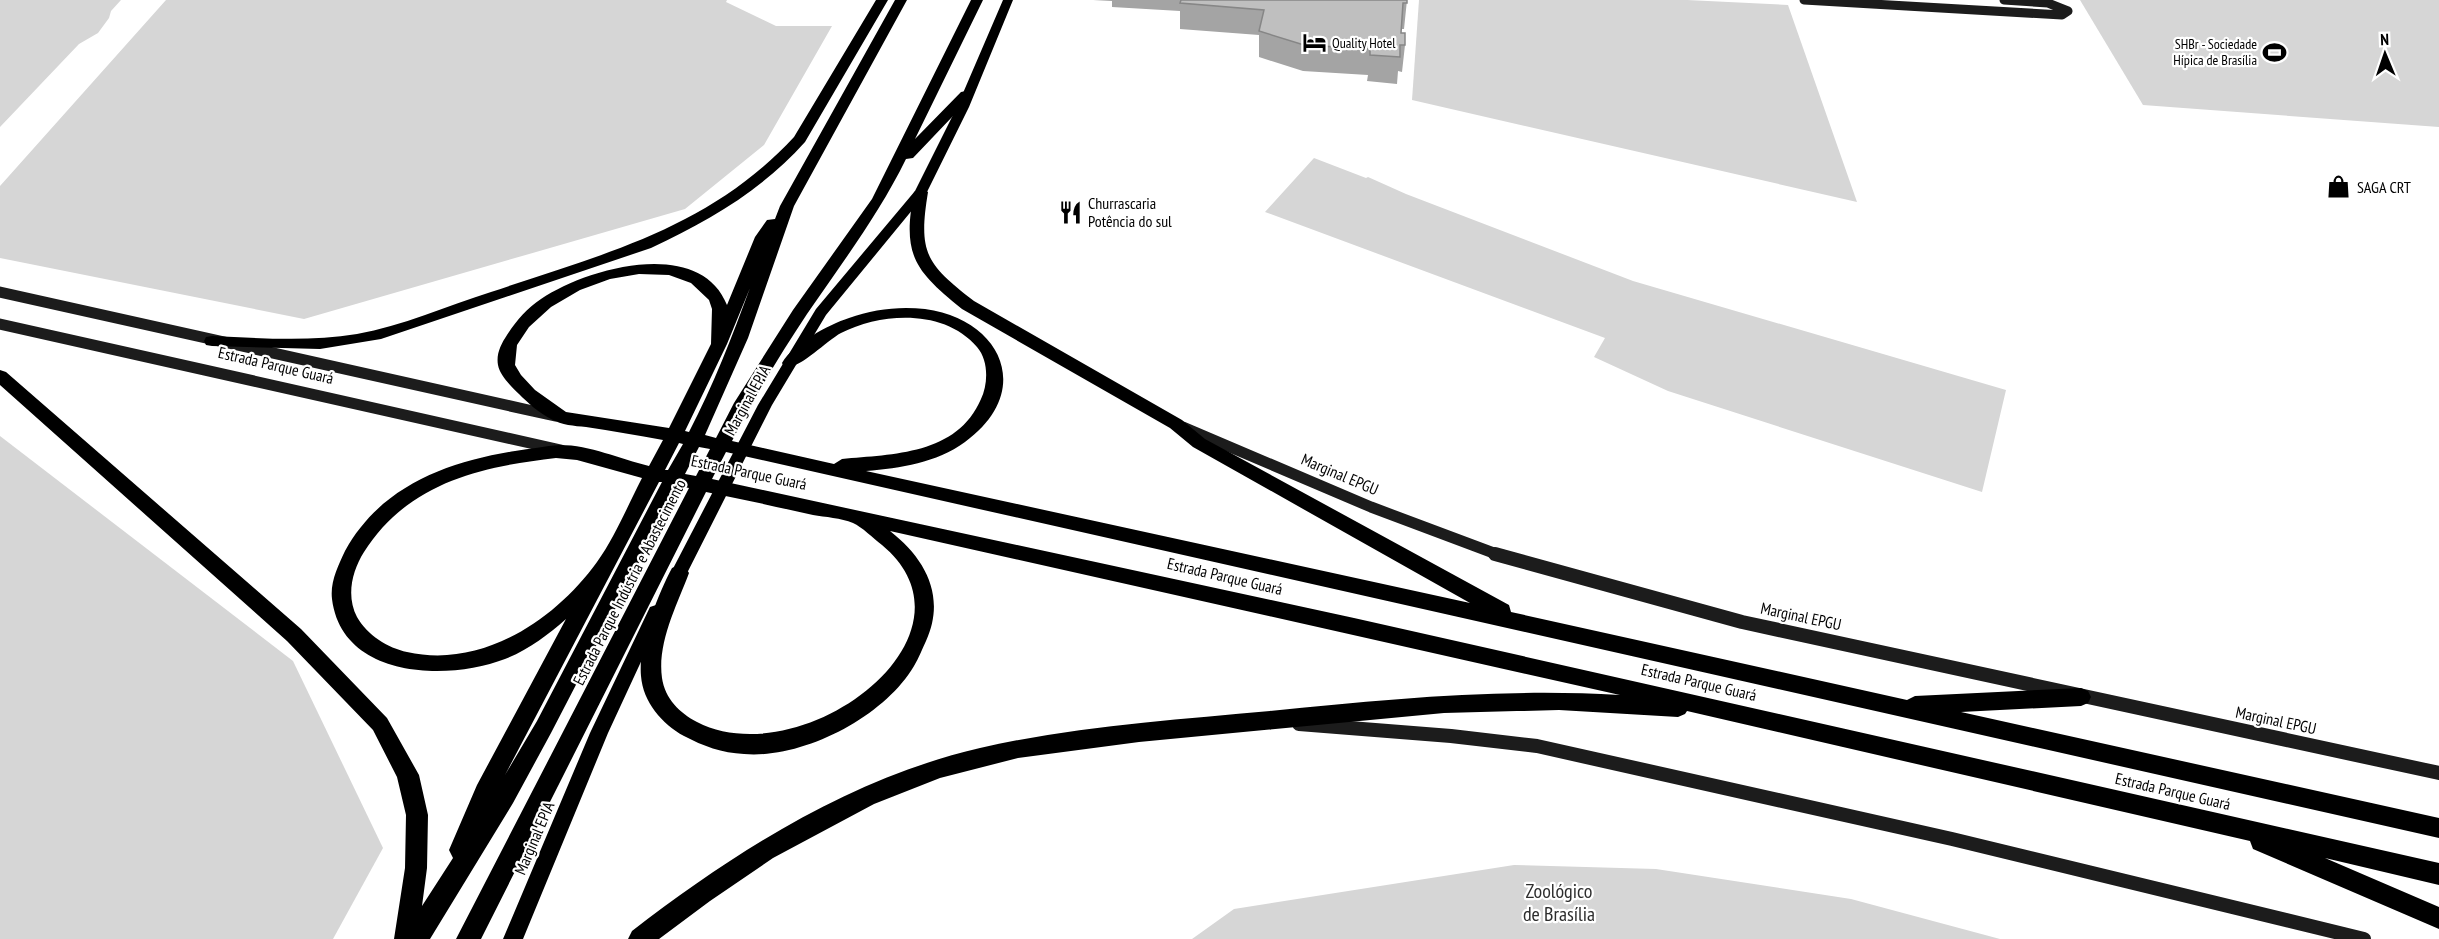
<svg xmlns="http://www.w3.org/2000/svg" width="2439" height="939" font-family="'PT Sans Narrow',sans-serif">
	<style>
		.green { fill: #d6d6d6 }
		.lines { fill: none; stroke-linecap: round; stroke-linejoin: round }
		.secondary-far2 { stroke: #1c1c1c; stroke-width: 9 }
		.secondary-far1 { stroke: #1c1c1c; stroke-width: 11 }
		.secondary { stroke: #1c1c1c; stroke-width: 14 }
		.primary { fill: #000; fill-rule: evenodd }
		.highway { fill: #000; fill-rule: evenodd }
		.wall { fill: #a4a4a4 }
		.building { fill: #bfbfbf; stroke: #868686; stroke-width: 1.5 }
		.labels { text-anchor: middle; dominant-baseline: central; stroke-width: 4.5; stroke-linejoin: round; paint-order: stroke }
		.far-poi-label { font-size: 14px; fill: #000; stroke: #fff; text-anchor: start }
		.poi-label { font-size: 16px; fill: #000; stroke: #fff; text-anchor: start }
		.street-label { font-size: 16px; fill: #000; stroke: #fff }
		.near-park-label { font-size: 20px; fill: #2d2d2d; stroke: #fff }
	</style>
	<rect width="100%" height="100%" fill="#fff"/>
	<!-- green -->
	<g class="green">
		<polygon points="0,0 121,0 111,11 109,18 98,33 79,44 0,127"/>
		<polygon points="166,0 727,0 726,2 776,26 832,26 764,145 685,209 304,319 0,258 0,186"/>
		<polygon points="1419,0 1687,0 1788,5 1857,202 1412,100"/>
		<polygon points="2080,0 2439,0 2439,127 2143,105"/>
		<polygon points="1314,158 1366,178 1368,177 1406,194 1633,281 2006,390 1982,492 1668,391 1594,357 1605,338 1265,212"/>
		<polygon points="0,436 293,661 383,848 333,939 0,939"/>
		<polygon points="1514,865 1656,869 1851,899 2000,939 1192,939 1234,909"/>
	</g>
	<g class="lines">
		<!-- secondary-far2 -->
		<polyline class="secondary-far2" points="1804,0 2062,15 2068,11 2048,3 2004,0"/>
		<!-- secondary-far1 -->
		<g class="secondary-far1">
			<polyline points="0,292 555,416"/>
			<polyline points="0,324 561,450"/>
			<polyline points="1183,427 1371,507 1499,555"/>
		</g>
		<!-- secondary -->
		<g class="secondary">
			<polyline points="1495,554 1742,622 2439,773"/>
			<polyline points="1299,724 1451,736 1537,746 1952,839 2364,939"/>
		</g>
		<!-- primary -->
		<g class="primary">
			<polygon points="1003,0 1013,0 969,107 927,192 826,315 772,405 679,589 673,590 667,589 665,584 758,405 816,309 915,191 957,107"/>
			<polygon points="656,605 662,607 664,612 608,733 523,939 503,939 590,733 650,607"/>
		</g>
		<!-- highway -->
		<g class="highway">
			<path d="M876,0H888L805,142C762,190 709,221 651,248L381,339L320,349L212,346L206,345L204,341L206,337L212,336C260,338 309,342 357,334C402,326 447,306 491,292C604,254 710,228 794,137Z"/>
			<path d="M895,0H907L794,206L748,338L705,435L716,438L734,403L793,310L872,199L971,0H983L915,139L961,92L966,91L973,95L913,158L906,159C879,214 842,263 807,314C780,355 754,397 732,441L834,464L842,459C893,454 957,455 981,399C988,384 989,361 977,347C945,309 882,312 841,333C826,341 798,371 784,367L782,363C794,343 828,325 849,318C873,309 900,306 925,309C1003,320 1034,392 965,442C936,463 901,468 866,471L1470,603L1193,447L1170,428L962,309C914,270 902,255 914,192L921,188L928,192C918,253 926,264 974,301L1182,420L1205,439L1509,605L1511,612L1907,700L1915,696L2081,688L2088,691L2091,697L2088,703L2081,706L1961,712L2439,818V838L726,452L712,479L1354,618L2439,863V885L2325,858L2439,907V929L2253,849L2250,841L1687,711L1685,714L1678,717L1559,710L1444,713L1139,742L1018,758L940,778L874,804L773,858L710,901L659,939H628L632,931C736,851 851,778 980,748C1076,726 1174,720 1270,711C1387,699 1503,688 1620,695L890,531C926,559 946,597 926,641C922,649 919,658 914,666C884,717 803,759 744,754C722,753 703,746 684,736C662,724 643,702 641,676C638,645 658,594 672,568L679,565L686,568L689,573C677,605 657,643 662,678C665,699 680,713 697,722C802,776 991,636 882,545C873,538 862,527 853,523C841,518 825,517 813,515C777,507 742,499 706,492L481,939H456L689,488L679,486L551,733L513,803L430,939H394L405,868L406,815L397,777L373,730L287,641L0,385V370L6,372L301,629L387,718L419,775L428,815L427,868L422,906L453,858L449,850L477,785L566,619C548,635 528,650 505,659C448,681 342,679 332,599C330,582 338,566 345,551C380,487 446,462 515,451C530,449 545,446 560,445C590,445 620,459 649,466L663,440C637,435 612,431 586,427C574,426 562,425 551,419C539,413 528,403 519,394C511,386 500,376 498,365C496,354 501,344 507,335C516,321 527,308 541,299C586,268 700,236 727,305L755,237L767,220L775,219L780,206ZM639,274L669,275L691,283L709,300L712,309L711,344L669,428L566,412L535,390L521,375L515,365L517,345L529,327L551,307L580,290L610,279ZM750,288C732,337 713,386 689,432L685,431L727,344ZM679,443L683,444L668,470H665ZM699,447L710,449L696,476L685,474ZM556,458L577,460L642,478C628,505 615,537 597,562C555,620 482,669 407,652C388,648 367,635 357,617C346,596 352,571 364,552C408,483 479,467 556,458ZM659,482H662L537,721L505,775Z"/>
		</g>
	</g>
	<!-- wall -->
	<polygon class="wall" points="1093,0 1407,0 1404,29 1401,29 1401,33 1405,45 1402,72 1398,71 1397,84 1367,81 1368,75 1303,71 1259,57 1259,35 1180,29 1180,11 1112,7 1112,1"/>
	<!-- building -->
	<polygon class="building" points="1181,0 1407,0 1407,3 1403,3 1401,33 1405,33 1405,45 1400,45 1400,57 1370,55 1370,49 1304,45 1259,31 1264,10 1180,3"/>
	<!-- icons -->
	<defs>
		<symbol id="hotel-bare" viewBox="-9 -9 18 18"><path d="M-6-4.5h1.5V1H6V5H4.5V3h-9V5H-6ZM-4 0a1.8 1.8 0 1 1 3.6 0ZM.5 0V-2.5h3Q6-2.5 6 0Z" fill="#000" stroke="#fff" stroke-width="2.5" paint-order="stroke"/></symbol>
		<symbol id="stadium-bare" viewBox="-9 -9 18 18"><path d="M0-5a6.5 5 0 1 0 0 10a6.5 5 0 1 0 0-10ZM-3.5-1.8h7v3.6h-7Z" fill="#000" stroke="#fff" stroke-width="2.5" paint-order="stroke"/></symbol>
		<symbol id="shop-bare" viewBox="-9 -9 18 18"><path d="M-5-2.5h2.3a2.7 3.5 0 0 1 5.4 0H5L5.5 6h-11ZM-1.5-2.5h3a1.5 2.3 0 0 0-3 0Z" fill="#000" stroke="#fff" stroke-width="2.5" paint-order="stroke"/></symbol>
		<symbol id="restaurant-bare" viewBox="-9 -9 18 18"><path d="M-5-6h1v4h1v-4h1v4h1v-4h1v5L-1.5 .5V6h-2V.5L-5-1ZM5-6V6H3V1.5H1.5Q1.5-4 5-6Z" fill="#000" stroke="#fff" stroke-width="2.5" paint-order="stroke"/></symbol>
	</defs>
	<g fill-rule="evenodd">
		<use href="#hotel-bare" x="1298" y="26" width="33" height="33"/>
		<use href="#stadium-bare" x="2258" y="36" width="33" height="33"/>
		<use href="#shop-bare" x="2322" y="170" width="33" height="33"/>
		<use href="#restaurant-bare" x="1054" y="196" width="33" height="33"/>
	</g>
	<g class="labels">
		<!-- far-poi labels -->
		<g class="far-poi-label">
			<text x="1332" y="43">Quality Hotel</text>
			<text x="2257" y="44" text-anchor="end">SHBr - Sociedade<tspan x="2257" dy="16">Hípica de Brasília</tspan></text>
		</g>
		<!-- poi labels -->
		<g class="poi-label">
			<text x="2357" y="187">SAGA CRT</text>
			<text x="1088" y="203">Churrascaria<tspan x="1088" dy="18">Potência do sul</tspan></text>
		</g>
		<!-- street labels -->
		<g class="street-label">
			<text transform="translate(276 365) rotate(13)">Estrada Parque Guará</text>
			<text transform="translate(747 400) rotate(-61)">Marginal EPIA</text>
			<text transform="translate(749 472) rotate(12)">Estrada Parque Guará</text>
			<text transform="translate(1340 474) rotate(23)">Marginal EPGU</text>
			<text transform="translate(1225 576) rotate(13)">Estrada Parque Guará</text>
			<text transform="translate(629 582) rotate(-63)">Estrada Parque Indústria e Abastecimento</text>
			<text transform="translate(1801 616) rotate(12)">Marginal EPGU</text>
			<text transform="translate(1699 682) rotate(13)">Estrada Parque Guará</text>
			<text transform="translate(2276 720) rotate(12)">Marginal EPGU</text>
			<text transform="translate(2173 791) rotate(13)">Estrada Parque Guará</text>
			<text transform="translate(534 838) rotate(-67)">Marginal EPIA</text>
		</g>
		<!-- near-park labels -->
		<g class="near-park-label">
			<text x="1559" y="891">Zoológico<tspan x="1559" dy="23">de Brasília</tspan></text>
		</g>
	</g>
	<!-- north arrow -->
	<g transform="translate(2385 54) rotate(358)" stroke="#ffffff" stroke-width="4.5" paint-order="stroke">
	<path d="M0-4.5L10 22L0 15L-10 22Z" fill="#000000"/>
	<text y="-9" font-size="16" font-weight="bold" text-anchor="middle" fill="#000000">N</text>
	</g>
</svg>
